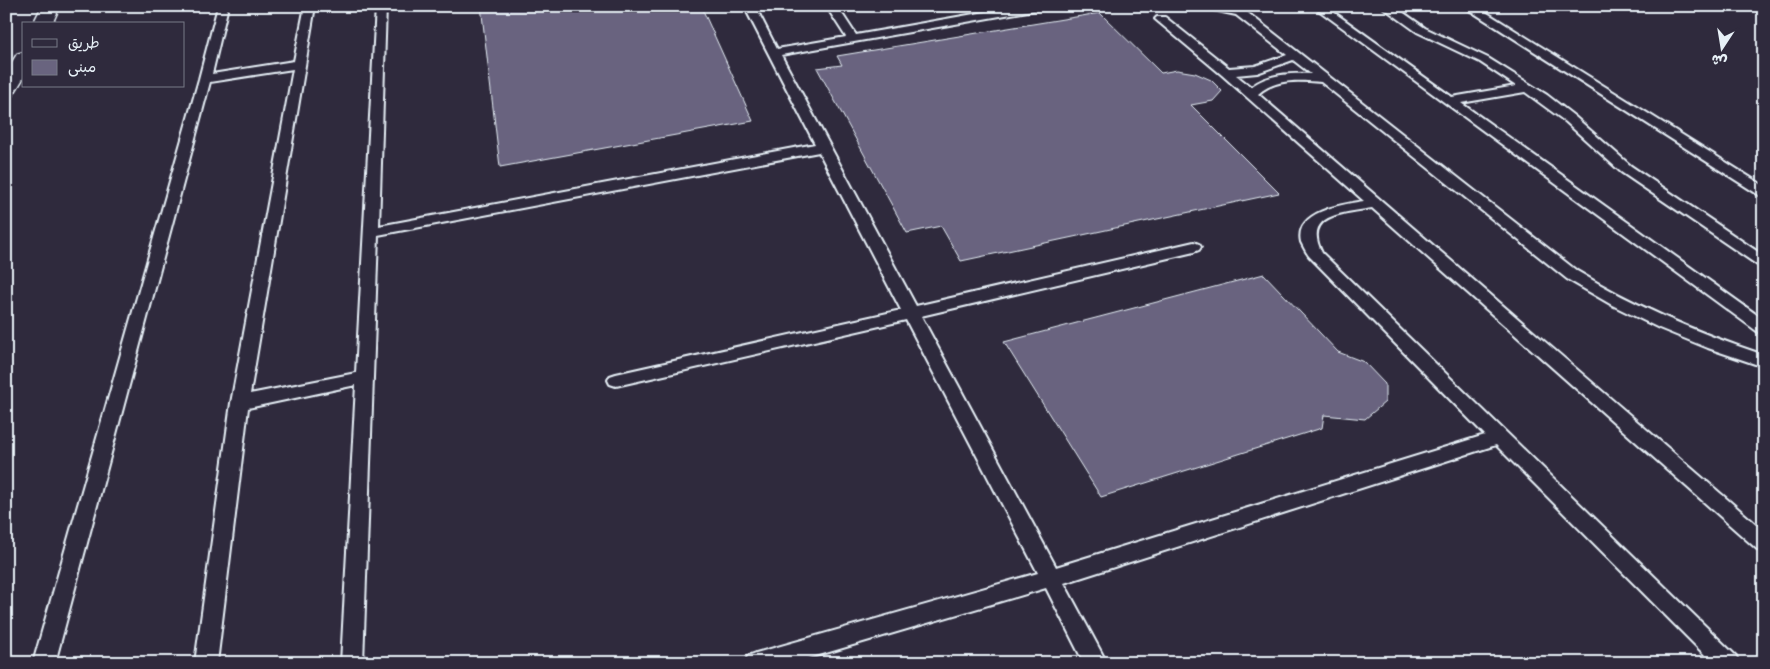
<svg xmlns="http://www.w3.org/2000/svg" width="1770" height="669" font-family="Mynerve,'Playpen Sans Arabic',sans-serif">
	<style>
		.building { fill: #69647f; stroke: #e8f1f8 }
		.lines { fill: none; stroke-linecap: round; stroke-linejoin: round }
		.lane-casing { stroke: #e8f1f8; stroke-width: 4 }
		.secondary-casing { stroke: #e8f1f8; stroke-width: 3 }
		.lane { fill: #2f2a3d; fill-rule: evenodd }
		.secondary { fill: #2f2a3d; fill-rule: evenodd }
	</style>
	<rect width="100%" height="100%" fill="#2f2a3d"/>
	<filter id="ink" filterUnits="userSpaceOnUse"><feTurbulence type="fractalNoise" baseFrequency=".02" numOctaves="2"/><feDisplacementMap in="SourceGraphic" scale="10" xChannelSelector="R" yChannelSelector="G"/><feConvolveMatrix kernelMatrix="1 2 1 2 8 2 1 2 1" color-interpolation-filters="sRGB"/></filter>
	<g filter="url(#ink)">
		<!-- building -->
		<g class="building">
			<polygon points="481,6 701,6 753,121 500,167"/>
			<polygon points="1100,13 1161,73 1177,70 1195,73 1211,80 1222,91 1213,101 1191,105 1279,193 961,261 941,226 907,233 817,68 842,65 837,56"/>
			<polygon points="1264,274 1338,352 1364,362 1385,384 1385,402 1365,419 1324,415 1322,428 1101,497 1004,342"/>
		</g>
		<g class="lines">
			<defs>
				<g id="lane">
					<path d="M218,6H228L212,74L294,61L305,6H315L250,394L356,373L376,6H386L379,226L815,144L744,6H755L777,49L846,37L826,6H837L856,35L1019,6H1044L1039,9L781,55L916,306L1194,242L1199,244L1201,247L1199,250L1194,252L921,316L1056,567L1485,435L1309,256C1306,252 1303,246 1301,242C1294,211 1344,204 1364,201L1222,75L1155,19L1157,17H1165L1229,68L1255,66L1287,55L1236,15L1204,8L1203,6H1239L1577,271C1636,307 1698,333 1764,355V367L1708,348L1659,328L1612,305L1567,279L1321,82C1299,80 1276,78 1258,94L1764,531V551L1757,549L1372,208C1343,213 1302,214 1322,253L1736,656L1739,663H1713L1496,445L1064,583L1107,663H1084L1046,588L792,663H745L748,656L756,653L1038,573L906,320L616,386L610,384L608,380L610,376L616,374L901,310L819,152L378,235L363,663H341L356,385L248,408L217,663H195L231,403L293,69L210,82L55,663H33L199,79ZM1293,60L1311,74C1290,73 1268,74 1251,87L1236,75L1257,73Z"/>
					<polygon points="1313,6 1325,6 1452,97 1516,86 1480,62 1417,32 1381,6 1394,6 1425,28 1488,58 1547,95 1574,116 1631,166 1764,256 1764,268 1759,266 1621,172 1566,122 1525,92 1461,103 1764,320 1764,334 1758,332"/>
					<polygon points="1463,6 1476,6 1764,186 1764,196 1759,195"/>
				</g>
				<g id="secondary">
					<polygon points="42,6 60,6 52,24 33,24"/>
					<polygon points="24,52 24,77 13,95 6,97 6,72 17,54"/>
				</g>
			</defs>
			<!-- lane casing -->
			<use href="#lane" class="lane-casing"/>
			<!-- secondary casing -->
			<use href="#secondary" class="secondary-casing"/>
			<!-- lane -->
			<use href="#lane" class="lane"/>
			<!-- secondary -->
			<use href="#secondary" class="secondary"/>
		</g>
	</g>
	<!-- margin -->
	<rect width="1770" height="669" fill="none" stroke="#2f2a3d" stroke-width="25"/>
	<rect x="12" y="12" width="1745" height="644" fill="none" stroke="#e8f1f8" stroke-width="2" filter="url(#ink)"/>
	<!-- legend -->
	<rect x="22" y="22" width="162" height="65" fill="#2f2a3d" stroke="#797a88"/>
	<rect x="32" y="39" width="25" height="8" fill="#2f2a3d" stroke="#797a88"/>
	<text x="68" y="48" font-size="15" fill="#e8f1f8">طريق</text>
	<rect x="32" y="60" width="25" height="15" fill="#69647f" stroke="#797a88"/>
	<text x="68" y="72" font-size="15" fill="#e8f1f8">مبنى</text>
	<!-- north arrow -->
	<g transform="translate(1722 48) rotate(192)" stroke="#2f2a3d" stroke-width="4" paint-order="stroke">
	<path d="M0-4L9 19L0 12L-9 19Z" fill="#e8f1f8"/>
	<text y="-8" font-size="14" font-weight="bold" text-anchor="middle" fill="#e8f1f8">ش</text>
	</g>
</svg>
